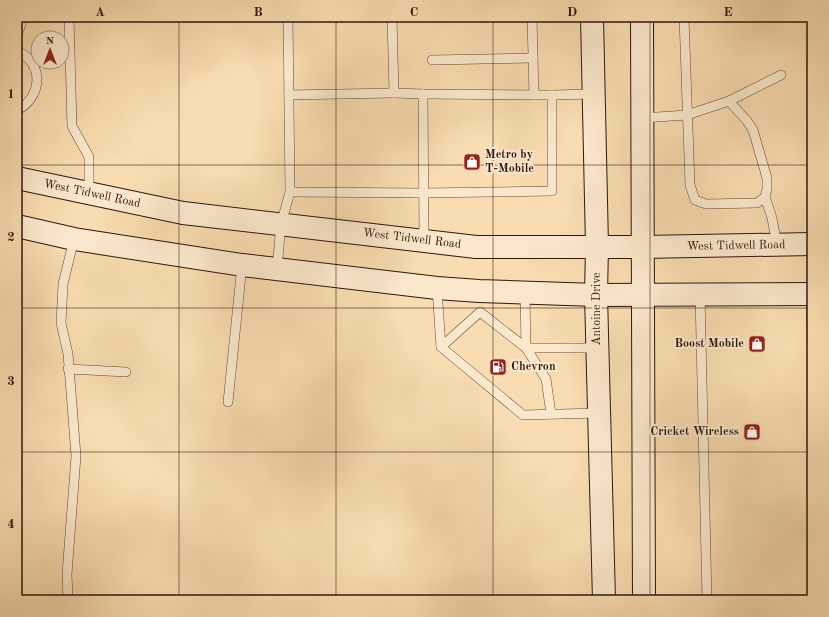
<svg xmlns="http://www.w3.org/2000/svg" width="829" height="617" font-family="'Old Standard TT',serif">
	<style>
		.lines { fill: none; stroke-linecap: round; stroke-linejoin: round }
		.lane-casing { stroke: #604837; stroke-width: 10 }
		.secondary-casing { stroke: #2d170e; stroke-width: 24 }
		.lane { stroke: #fbe8cc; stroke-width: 9 }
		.secondary { stroke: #fbe8cc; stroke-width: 22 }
		.grid { fill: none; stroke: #2d170e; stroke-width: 1; stroke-opacity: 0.55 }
		.labels { text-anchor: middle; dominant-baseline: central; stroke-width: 4; stroke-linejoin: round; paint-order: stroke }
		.poi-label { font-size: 12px; font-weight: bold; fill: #2d170e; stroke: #fbe8cc; text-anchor: start }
		.street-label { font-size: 12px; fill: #2d170e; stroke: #fbe8cc }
		.neatline { fill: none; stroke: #2d170e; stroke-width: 1.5 }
		.grid-label { font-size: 13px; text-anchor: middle; font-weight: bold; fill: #2d170e }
	</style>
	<rect width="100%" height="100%" fill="#f9dcb1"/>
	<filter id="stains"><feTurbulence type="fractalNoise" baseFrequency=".005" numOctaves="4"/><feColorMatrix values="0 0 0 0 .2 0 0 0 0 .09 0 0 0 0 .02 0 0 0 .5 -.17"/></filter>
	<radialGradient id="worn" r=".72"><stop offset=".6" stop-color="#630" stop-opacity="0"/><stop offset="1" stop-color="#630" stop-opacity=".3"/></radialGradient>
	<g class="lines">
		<defs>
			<g id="lane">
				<polyline points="69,17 72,126 89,157 89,193"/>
				<polyline points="392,17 394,93 423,94 424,240"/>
				<polyline points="532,17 534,95"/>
				<polyline points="684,17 690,185 695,200 706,204 757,203 765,197"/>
				<polyline points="17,36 21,24 20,17"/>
				<path d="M17,51C45,63 42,98 17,110"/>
				<polyline points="432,60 533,58"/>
				<polyline points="289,95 394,93"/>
				<polyline points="552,95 594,94"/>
				<polyline points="729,101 747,121 753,130 767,178 767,189 765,197 772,218 777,245"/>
				<polyline points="642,118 687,115 729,101 781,75"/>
				<polyline points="290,192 423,193 552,191 552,95 423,94"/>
				<polyline points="277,269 281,224 290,192 288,17"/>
				<polyline points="437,288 441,347 523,415 599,413"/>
				<polyline points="525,293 526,348 597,348"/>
				<polyline points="811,294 812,343"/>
				<polyline points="700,295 707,600"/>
				<polyline points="441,347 480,312 526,348 546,379 551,414"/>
				<polyline points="68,369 126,372"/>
				<polyline points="228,402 242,265"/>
				<polyline points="68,600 67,574 76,456 68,354 61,323 63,284 74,239"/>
			</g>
			<g id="secondary">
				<polyline points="592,17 597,246 596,295 604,600"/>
				<polyline points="642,17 644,600"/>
				<polyline points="17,178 183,213 476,247 642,247 812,244"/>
				<polyline points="17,226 74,239 242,265 437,288 479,291 596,295 812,294"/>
			</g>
		</defs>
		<!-- lane casing -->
		<use href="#lane" class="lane-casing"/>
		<!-- secondary casing -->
		<use href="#secondary" class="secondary-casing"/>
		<!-- lane -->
		<use href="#lane" class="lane"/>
		<!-- secondary -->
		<use href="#secondary" class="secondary"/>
	</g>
	<!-- grid -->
	<path class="grid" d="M179,17V600M336,17V600M493,17V600M650,17V600M17,165H812M17,308H812M17,452H812"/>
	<!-- icons -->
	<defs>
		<symbol id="shop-square" viewBox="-11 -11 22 22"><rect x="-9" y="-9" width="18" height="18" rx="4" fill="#8f2418" stroke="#fbe8cc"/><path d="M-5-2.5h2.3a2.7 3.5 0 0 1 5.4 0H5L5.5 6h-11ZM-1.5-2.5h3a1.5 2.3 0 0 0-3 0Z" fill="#fff"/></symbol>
		<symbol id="fuel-square" viewBox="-11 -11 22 22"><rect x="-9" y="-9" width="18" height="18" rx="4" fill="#8f2418" stroke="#fbe8cc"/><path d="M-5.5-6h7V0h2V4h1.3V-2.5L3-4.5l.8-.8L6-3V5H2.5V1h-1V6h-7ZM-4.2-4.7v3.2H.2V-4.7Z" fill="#fff"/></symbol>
	</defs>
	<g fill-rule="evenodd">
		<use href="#shop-square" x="462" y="152" width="20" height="20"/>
		<use href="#shop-square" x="747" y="334" width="20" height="20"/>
		<use href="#fuel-square" x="488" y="357" width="20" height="20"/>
		<use href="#shop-square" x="742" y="422" width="20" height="20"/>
	</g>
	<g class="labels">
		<!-- poi labels -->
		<g class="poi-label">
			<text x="485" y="155">Metro by<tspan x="485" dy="14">T-Mobile</tspan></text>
			<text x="744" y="344" text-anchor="end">Boost Mobile</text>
			<text x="511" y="367">Chevron</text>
			<text x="739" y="432" text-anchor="end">Cricket Wireless</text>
		</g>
		<!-- street labels -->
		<g class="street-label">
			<text transform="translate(92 194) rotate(12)">West Tidwell Road</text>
			<text transform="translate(412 239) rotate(7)">West Tidwell Road</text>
			<text transform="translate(736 246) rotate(-1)">West Tidwell Road</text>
			<text transform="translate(597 309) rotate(-90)">Antoine Drive</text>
		</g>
	</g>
	<!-- margin -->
	<rect width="829" height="617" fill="none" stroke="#f9dcb1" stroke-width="44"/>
	<!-- north arrow -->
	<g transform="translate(50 50)"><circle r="19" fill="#fbe8cc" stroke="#a99480"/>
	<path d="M0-3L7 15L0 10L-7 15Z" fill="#8f2418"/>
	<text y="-6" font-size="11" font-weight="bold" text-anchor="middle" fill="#2d170e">N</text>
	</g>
	<rect x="22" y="22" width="785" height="573" class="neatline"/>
	<g class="grid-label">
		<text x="100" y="16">A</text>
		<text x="258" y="16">B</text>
		<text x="414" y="16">C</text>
		<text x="572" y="16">D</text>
		<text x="728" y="16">E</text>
		<text x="11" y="98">1</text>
		<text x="11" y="241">2</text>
		<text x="11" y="385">3</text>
		<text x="11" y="528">4</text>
	</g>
	<rect width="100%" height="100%" filter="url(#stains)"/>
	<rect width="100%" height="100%" fill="url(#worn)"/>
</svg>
